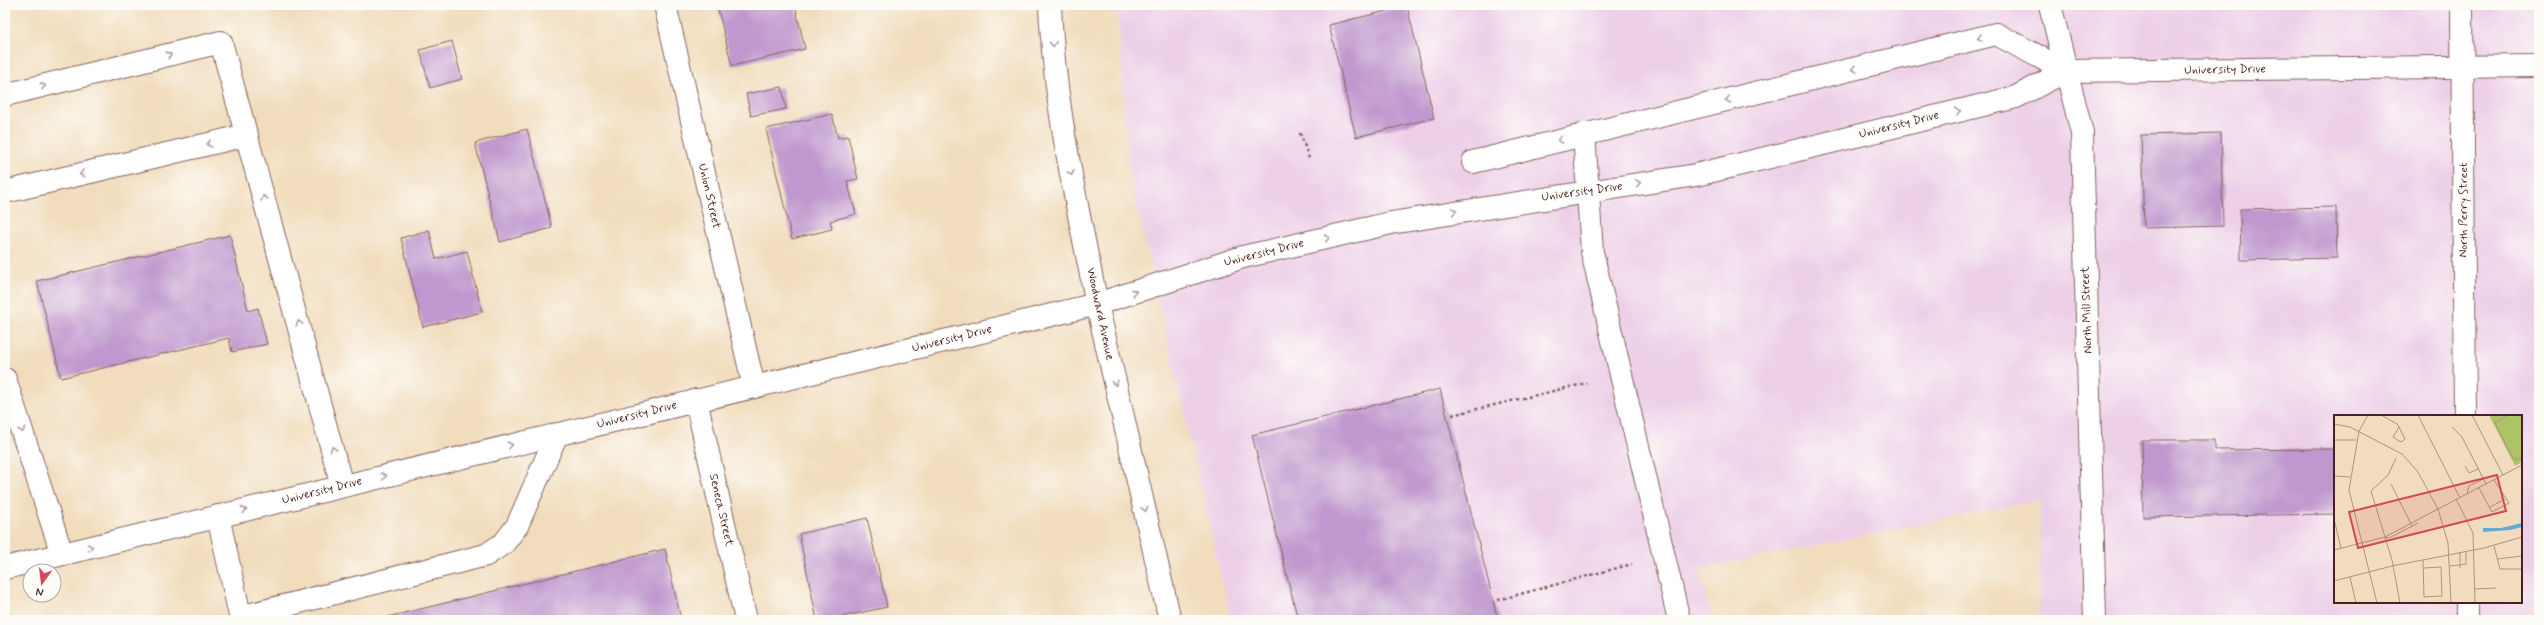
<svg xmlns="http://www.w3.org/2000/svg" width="2544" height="625" font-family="Mynerve,sans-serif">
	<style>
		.built { fill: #edd0e8; fill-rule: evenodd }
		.building { fill: #c097ce }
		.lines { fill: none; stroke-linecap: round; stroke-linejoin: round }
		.lane-casing { stroke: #84625e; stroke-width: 24 }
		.street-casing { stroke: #84625e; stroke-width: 24 }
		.secondary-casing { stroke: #84625e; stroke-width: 24 }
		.primary-casing { stroke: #84625e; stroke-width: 24 }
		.highway-casing { stroke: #84625e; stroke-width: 24 }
		.path { stroke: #84625e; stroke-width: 2.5; stroke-dasharray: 3 3; stroke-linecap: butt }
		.lane { stroke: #fff; stroke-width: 22 }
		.street { stroke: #fff; stroke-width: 22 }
		.secondary { stroke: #fff; stroke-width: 22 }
		.primary { stroke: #fff; stroke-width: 22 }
		.highway { stroke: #fff; stroke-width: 22 }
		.oneway { stroke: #ae9aa0 }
		.labels { text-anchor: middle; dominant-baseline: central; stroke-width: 4; stroke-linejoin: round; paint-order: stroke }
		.street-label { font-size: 12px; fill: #4a1f2b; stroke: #fdfcf7 }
		.inset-road { fill: none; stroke: #ae9183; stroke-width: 1 }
		.view { fill: #d1495b; fill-opacity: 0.15; stroke: #d1495b; stroke-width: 2 }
		.inset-edge { fill: none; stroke: #4a1f2b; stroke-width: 2 }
	</style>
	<rect width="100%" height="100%" fill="#fdfcf7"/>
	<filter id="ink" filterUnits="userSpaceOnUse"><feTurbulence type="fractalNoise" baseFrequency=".025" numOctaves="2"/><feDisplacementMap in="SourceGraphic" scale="8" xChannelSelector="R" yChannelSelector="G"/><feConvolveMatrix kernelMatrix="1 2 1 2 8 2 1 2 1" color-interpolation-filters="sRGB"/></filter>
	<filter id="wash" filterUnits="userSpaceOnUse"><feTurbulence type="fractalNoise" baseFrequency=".012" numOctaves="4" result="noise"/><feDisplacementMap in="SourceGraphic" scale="16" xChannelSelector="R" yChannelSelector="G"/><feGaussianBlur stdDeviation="0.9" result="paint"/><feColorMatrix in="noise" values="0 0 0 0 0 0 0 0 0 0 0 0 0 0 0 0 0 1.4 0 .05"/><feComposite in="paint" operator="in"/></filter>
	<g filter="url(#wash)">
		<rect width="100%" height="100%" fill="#f1ddbd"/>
		<!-- built -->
		<path class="built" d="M1117,5H2539V620H2039L2040,500L1700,569L1712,620H1231L1129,170ZM2335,416H2521V602H2335Z"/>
		<g id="blocks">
			<!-- building -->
			<g class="building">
				<polygon points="717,5 795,5 805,49 732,66"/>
				<polygon points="1407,6 1434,118 1356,137 1329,25"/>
				<polygon points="452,41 462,79 430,88 420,50"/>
				<polygon points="782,87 786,109 751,116 746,94"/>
				<polygon points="832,114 838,138 848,136 858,179 847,181 856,214 830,221 832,229 792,239 766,129"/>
				<polygon points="527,129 552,228 500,242 475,143"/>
				<polygon points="2221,133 2223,226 2144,228 2141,135"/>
				<polygon points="2336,207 2337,258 2241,260 2240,209"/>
				<polygon points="429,230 436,259 467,251 482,312 423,327 401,238"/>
				<polygon points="230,235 248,311 258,308 267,344 232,352 229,338 61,378 37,281"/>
				<polygon points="1440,389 1498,620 1298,620 1252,435"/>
				<polygon points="2142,440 2215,440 2215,450 2335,449 2335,514 2143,517"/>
				<polygon points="867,518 887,607 827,620 817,620 799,534"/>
				<polygon points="665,549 681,620 380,620 380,619"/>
			</g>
		</g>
	</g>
	<g filter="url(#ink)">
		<use href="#blocks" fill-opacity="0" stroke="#84625e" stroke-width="1"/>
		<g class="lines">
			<defs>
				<g id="lane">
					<polyline points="5,95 221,42 342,486"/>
					<polyline points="1584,134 1592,252 1679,620"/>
					<polyline points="1473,162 1996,34 2066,71"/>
					<polyline points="5,192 247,135"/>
					<polyline points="5,379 62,554"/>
					<polyline points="218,516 241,620"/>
					<polyline points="240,617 486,555 504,543 517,526 557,434"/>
				</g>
				<g id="street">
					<polyline points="665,5 754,387"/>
					<polyline points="2050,5 2082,133 2095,620"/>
					<polyline points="696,400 746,620"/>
				</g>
				<g id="secondary">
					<polyline points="2462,5 2465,416"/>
					<polyline points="1097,304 1243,257 1391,223 1696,175 2016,97 2066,71 2539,66"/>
					<polyline points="2467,602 2467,620"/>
				</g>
				<path id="primary" d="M1050,5C1054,106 1077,205 1097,304"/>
				<polyline id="highway" points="5,568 1097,304 1170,620"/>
			</defs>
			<!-- lane casing -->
			<use href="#lane" class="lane-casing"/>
			<!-- street casing -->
			<use href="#street" class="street-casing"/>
			<!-- secondary casing -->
			<use href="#secondary" class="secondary-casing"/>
			<!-- primary casing -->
			<use href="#primary" class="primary-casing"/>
			<!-- highway casing -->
			<use href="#highway" class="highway-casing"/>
			<!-- path -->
			<g class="path">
				<polyline points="1300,133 1309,158"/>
				<polyline points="1452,415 1587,383"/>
				<polyline points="1498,600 1632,564"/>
			</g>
			<!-- lane -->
			<use href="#lane" class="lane"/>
			<!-- street -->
			<use href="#street" class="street"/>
			<!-- secondary -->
			<use href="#secondary" class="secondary"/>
			<!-- primary -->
			<use href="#primary" class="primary"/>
			<!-- highway -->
			<use href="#highway" class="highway"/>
		</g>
		<!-- one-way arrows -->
		<defs><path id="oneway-chevron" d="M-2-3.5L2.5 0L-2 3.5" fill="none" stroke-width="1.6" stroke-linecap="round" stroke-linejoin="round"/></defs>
		<g class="oneway">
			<use href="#oneway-chevron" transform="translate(1980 38) rotate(166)"/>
			<use href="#oneway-chevron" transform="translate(1053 44) rotate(84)"/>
			<use href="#oneway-chevron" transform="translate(169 55) rotate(-14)"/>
			<use href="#oneway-chevron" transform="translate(1854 69) rotate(166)"/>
			<use href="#oneway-chevron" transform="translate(43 86) rotate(-14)"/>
			<use href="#oneway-chevron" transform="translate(1728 100) rotate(166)"/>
			<use href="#oneway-chevron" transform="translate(1958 111) rotate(-14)"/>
			<use href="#oneway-chevron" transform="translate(1560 140) rotate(166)"/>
			<use href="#oneway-chevron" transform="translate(209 144) rotate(167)"/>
			<use href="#oneway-chevron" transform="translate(1071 173) rotate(79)"/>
			<use href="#oneway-chevron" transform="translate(82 174) rotate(167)"/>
			<use href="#oneway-chevron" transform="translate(1638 183) rotate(-8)"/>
			<use href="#oneway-chevron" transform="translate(264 198) rotate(-105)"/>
			<use href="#oneway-chevron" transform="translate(1454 211) rotate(-10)"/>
			<use href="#oneway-chevron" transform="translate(1327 238) rotate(-13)"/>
			<use href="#oneway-chevron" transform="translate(1134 292) rotate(-18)"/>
			<use href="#oneway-chevron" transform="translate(299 323) rotate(-105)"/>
			<use href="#oneway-chevron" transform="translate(1115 383) rotate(76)"/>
			<use href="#oneway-chevron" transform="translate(22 430) rotate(71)"/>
			<use href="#oneway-chevron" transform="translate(510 445) rotate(-14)"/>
			<use href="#oneway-chevron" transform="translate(333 449) rotate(-104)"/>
			<use href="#oneway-chevron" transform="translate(384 476) rotate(-14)"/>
			<use href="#oneway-chevron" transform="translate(1145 509) rotate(77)"/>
			<use href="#oneway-chevron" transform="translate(244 510) rotate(-14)"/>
			<use href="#oneway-chevron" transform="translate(90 547) rotate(-13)"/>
		</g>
	</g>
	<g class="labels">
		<!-- street labels -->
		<g class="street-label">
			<text transform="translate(2225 70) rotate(-1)">University Drive</text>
			<text transform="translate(1899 125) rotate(-14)">University Drive</text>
			<text transform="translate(1582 192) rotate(-8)">University Drive</text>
			<text transform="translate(709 196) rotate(77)">Union Street</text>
			<text transform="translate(2464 210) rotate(-90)">North Perry Street</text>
			<text transform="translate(1264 253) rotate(-14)">University Drive</text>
			<text transform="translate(2087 310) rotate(-92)">North Mill Street</text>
			<text transform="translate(1100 314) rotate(78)">Woodward Avenue</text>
			<text transform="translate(952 339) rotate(-14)">University Drive</text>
			<text transform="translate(637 415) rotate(-14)">University Drive</text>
			<text transform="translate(322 491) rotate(-14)">University Drive</text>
			<text transform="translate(721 510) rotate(77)">Seneca Street</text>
		</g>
	</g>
	<!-- overview -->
	<g transform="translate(2334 415)">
		<rect width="188" height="188" fill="#f1ddbd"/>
		<path d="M155,0H188V47L181,51Z" fill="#aec368"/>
		<path d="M188,108V112L176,115L149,117V113H167Z" fill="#62aad9"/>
		<path class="inset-road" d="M47,0L63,9L65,12L71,24L67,27L59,22L65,12M84,0L126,83M138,0L169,60M173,0L161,8L178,42L183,45L188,42M0,9L16,12L68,39L84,57L104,94L188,50M118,12L128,22L152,69M25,16L15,75L43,188M25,16L34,0M0,25H22M62,43L54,60L37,76L58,145L66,188M131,51L135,58L144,54M0,61L16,62M57,69L78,111M145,73L158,97L175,88L160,65M133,79L135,71L149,64M122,84L139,118L141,188M156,92L171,84M104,94L114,128L117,188M0,104L7,133M51,122L55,123L84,108M160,131L166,154H188M0,135L51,122L104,94M126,137V153M163,144L188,141M89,145L90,182L108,181L107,152L90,153M116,151L132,149V136M16,162L22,188M0,166L58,151L150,133L188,122M141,174L162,173"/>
		<path class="view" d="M163,60L172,96L24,133L15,97Z"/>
		<rect width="188" height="188" class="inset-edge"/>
	</g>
	<!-- margin -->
	<rect width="2544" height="625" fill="none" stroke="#fdfcf7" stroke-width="20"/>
	<!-- north arrow -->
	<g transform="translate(42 583) rotate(194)"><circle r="19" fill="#fdfcf7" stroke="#b5a4a5"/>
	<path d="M0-3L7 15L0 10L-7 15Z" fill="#d1495b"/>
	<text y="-6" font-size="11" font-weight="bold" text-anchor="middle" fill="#4a1f2b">N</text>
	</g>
</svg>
